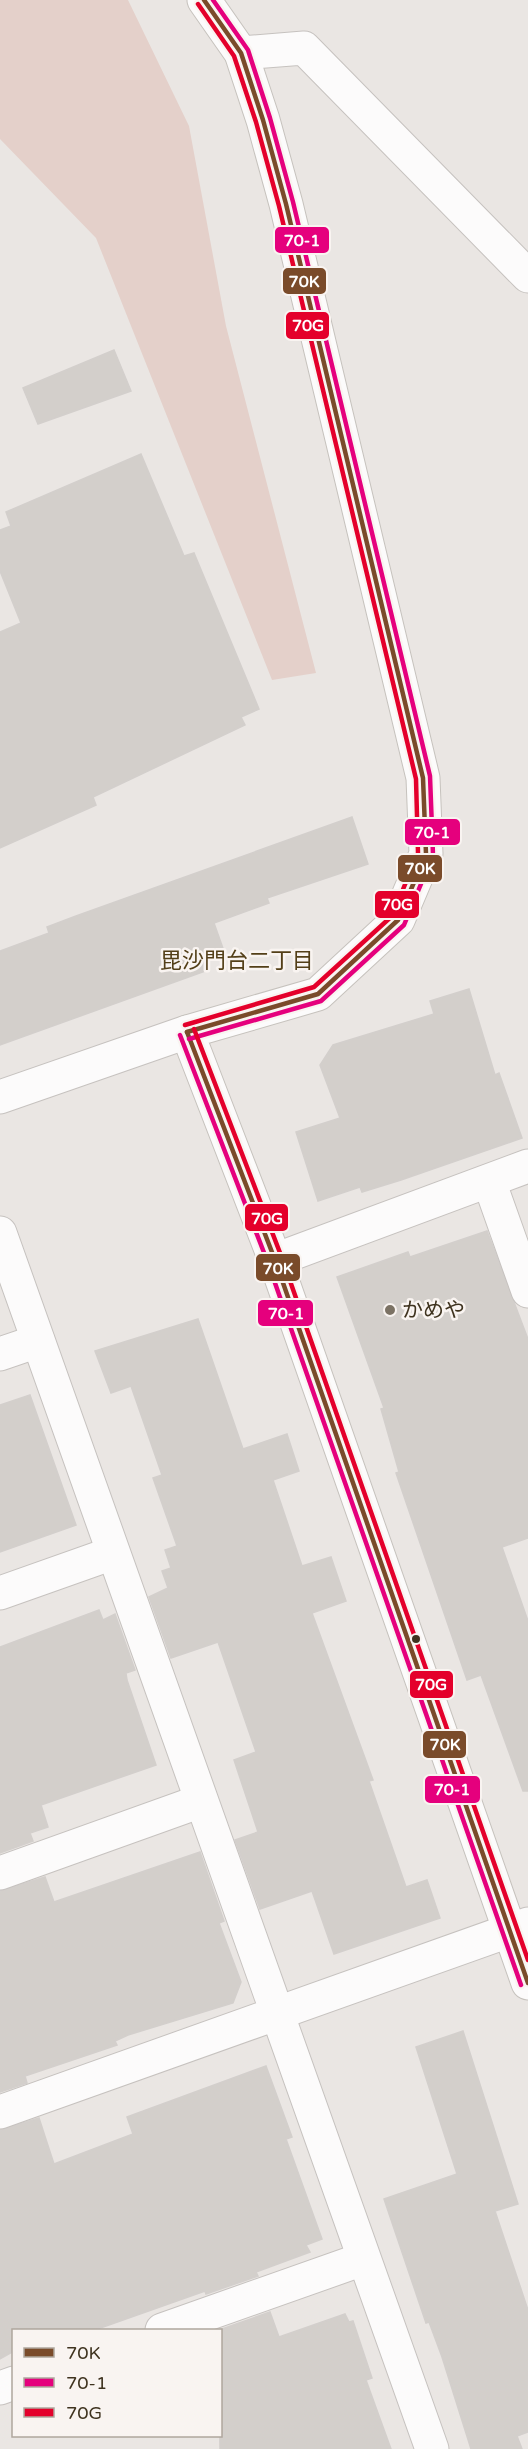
<svg xmlns="http://www.w3.org/2000/svg" width="528" height="2449" font-family="'Varela Round','Noto Sans JP',sans-serif">
	<style>
		.green { fill: #e4d0ca }
		.building { fill: #d3cfcb; stroke: #d3cfcc; stroke-width: 1.5 }
		.lines { fill: none; stroke-linecap: round; stroke-linejoin: round }
		.minor-casing { stroke: #c6c2bf; stroke-width: 35 }
		.tertiary-casing { stroke: #c6c2bf; stroke-width: 35 }
		.secondary-casing { stroke: #c6c2bd; stroke-width: 35 }
		.minor { stroke: #fcfbfb; stroke-width: 33 }
		.tertiary { stroke: #fcfbfb; stroke-width: 33 }
		.secondary { stroke: #fcfbfb; stroke-width: 33 }
		.bus-1-casing { stroke: #f9f4f1; stroke-width: 9 }
		.bus-2-casing { stroke: #f9f4f1; stroke-width: 9 }
		.bus-3-casing { stroke: #f9f4f1; stroke-width: 9 }
		.bus-1 { stroke: #7a4b2a; stroke-width: 4.5 }
		.bus-2 { stroke: #e5007d; stroke-width: 4.5 }
		.bus-3 { stroke: #e4002b; stroke-width: 4.5 }
		.poi-dot { fill: #7b7264; stroke: #f9f4f1; stroke-width: 2 }
		.bus-dot { fill: #3f331f; stroke: #f9f4f1; stroke-width: 2 }
		.labels { text-anchor: middle; dominant-baseline: central; stroke-width: 5; stroke-linejoin: round; paint-order: stroke }
		.poi-label { font-size: 21px; fill: #3f331f; stroke: #f9f4f1; text-anchor: start }
		.neighbourhood-label { font-size: 22px; fill: #533f18; stroke: #f9f4f1 }
		.line-badge { stroke: #f9f4f1; stroke-width: 2 }
		.badge-label { font-size: 16px; text-anchor: middle; font-weight: bold; fill: #fff }
	</style>
	<rect width="100%" height="100%" fill="#eae6e3"/>
	<!-- green -->
	<polygon class="green" points="0,0 128,0 189,126 226,326 316,673 272,680 96,238 0,139"/>
	<!-- building -->
	<g class="building">
		<polygon points="114,350 131,391 38,424 23,388"/>
		<polygon points="141,454 184,556 194,553 259,709 241,717 245,725 93,797 96,805 0,848 0,632 21,623 0,571 0,530 11,526 6,512"/>
		<polygon points="352,817 368,864 267,898 269,903 214,923 225,954 205,961 208,970 0,1045 0,951 49,933 47,927 76,916"/>
		<polygon points="469,989 495,1075 499,1073 522,1138 401,1180 362,1192 360,1187 318,1201 296,1132 340,1118 320,1065 333,1045 434,1014 430,1001"/>
		<polygon points="487,1231 528,1339 528,1538 502,1547 528,1621 528,1791 523,1791 481,1675 467,1680 396,1473 399,1472 381,1409 384,1408 337,1277 408,1252 410,1257"/>
		<polygon points="198,1319 243,1449 287,1434 299,1471 273,1480 302,1566 331,1557 346,1601 312,1613 373,1780 369,1781 406,1887 427,1880 440,1918 334,1954 312,1891 260,1909 235,1840 258,1832 234,1760 256,1752 218,1642 171,1658 149,1597 168,1588 162,1571 171,1568 165,1550 177,1546 153,1478 162,1475 131,1386 111,1393 95,1351"/>
		<polygon points="30,1395 76,1525 0,1552 0,1405"/>
		<polygon points="99,1610 103,1620 115,1614 135,1670 126,1673 127,1680 156,1765 41,1805 48,1827 30,1833 33,1841 0,1853 0,1647"/>
		<polygon points="200,1852 224,1921 219,1923 241,1982 233,2003 128,2035 115,2041 117,2045 25,2076 27,2083 0,2092 0,1891 45,1877 54,1902"/>
		<polygon points="463,2031 518,2204 495,2211 528,2310 528,2432 517,2436 522,2449 471,2449 442,2357 429,2322 426,2323 384,2199 457,2174 416,2047"/>
		<polygon points="266,2066 292,2137 286,2139 322,2239 306,2245 310,2252 256,2272 258,2276 206,2294 205,2291 92,2331 14,2331 14,2351 0,2359 0,2130 39,2118 54,2164 133,2134 127,2117"/>
		<polygon points="270,2312 279,2337 345,2314 349,2322 353,2321 372,2378 366,2380 391,2449 220,2449 219,2330"/>
	</g>
	<g class="lines">
		<defs>
			<g id="minor">
				<polyline points="241,53 304,48 528,276"/>
				<polyline points="489,1181 528,1291"/>
				<polyline points="0,1233 432,2449"/>
				<polyline points="275,1260 528,1166"/>
				<polyline points="0,1354 38,1341"/>
				<polyline points="0,1593 113,1553"/>
				<polyline points="0,1873 201,1801"/>
				<polyline points="0,2112 528,1924"/>
				<polyline points="162,2330 363,2259"/>
				<polyline points="0,2388 14,2383"/>
			</g>
			<polyline id="tertiary" points="0,1097 187,1032"/>
			<polyline id="secondary" points="204,0 241,53 263,120 286,204 423,778 426,854 398,920 318,994 187,1032 275,1260 528,1983"/>
		</defs>
		<!-- minor casing -->
		<use href="#minor" class="minor-casing"/>
		<!-- tertiary casing -->
		<use href="#tertiary" class="tertiary-casing"/>
		<!-- secondary casing -->
		<use href="#secondary" class="secondary-casing"/>
		<!-- minor -->
		<use href="#minor" class="minor"/>
		<!-- tertiary -->
		<use href="#tertiary" class="tertiary"/>
		<!-- secondary -->
		<use href="#secondary" class="secondary"/>
		<defs>
			<g id="bus-1">
				<polyline points="187,1032 318,994 398,920 426,854 423,778 286,204 263,120 241,53 204,0"/>
				<polyline points="187,1032 275,1260 528,1983"/>
			</g>
			<g id="bus-2">
				<polyline points="180,1035 268,1263 521,1985"/>
				<polyline points="189,1039 321,1001 404,925 433,855 430,776 293,202 270,118 248,50 213,0"/>
			</g>
			<g id="bus-3">
				<polyline points="185,1025 314,987 392,916 418,853 416,779 279,206 256,122 234,56 198,4"/>
				<polyline points="194,1029 282,1258 528,1960"/>
			</g>
		</defs>
		<!-- bus-1 casing -->
		<use href="#bus-1" class="bus-1-casing"/>
		<!-- bus-2 casing -->
		<use href="#bus-2" class="bus-2-casing"/>
		<!-- bus-3 casing -->
		<use href="#bus-3" class="bus-3-casing"/>
		<!-- bus-1 -->
		<use href="#bus-1" class="bus-1"/>
		<!-- bus-2 -->
		<use href="#bus-2" class="bus-2"/>
		<!-- bus-3 -->
		<use href="#bus-3" class="bus-3"/>
	</g>
	<!-- markers -->
	<circle class="poi-dot" cx="390" cy="1310" r="6"/>
	<circle class="bus-dot" cx="416" cy="1639" r="5"/>
	<g class="labels">
		<!-- poi labels -->
		<g class="poi-label">
			<text x="402" y="1310">かめや</text>
		</g>
		<!-- neighbourhood labels -->
		<g class="neighbourhood-label">
			<text x="237" y="961">毘沙門台二丁目</text>
		</g>
	</g>
	<g class="line-badge">
		<rect x="274" y="226" width="56" height="28" rx="6" fill="#e5007d"/>
		<rect x="282" y="267" width="45" height="28" rx="6" fill="#7a4b2a"/>
		<rect x="285" y="311" width="45" height="29" rx="6" fill="#e4002b"/>
		<rect x="404" y="818" width="57" height="28" rx="6" fill="#e5007d"/>
		<rect x="397" y="854" width="46" height="29" rx="6" fill="#7a4b2a"/>
		<rect x="374" y="890" width="46" height="29" rx="6" fill="#e4002b"/>
		<rect x="244" y="1203" width="45" height="29" rx="6" fill="#e4002b"/>
		<rect x="255" y="1253" width="46" height="29" rx="6" fill="#7a4b2a"/>
		<rect x="257" y="1299" width="57" height="28" rx="6" fill="#e5007d"/>
		<rect x="409" y="1670" width="45" height="29" rx="6" fill="#e4002b"/>
		<rect x="422" y="1730" width="45" height="29" rx="6" fill="#7a4b2a"/>
		<rect x="424" y="1775" width="57" height="29" rx="6" fill="#e5007d"/>
	</g>
	<g class="badge-label">
		<text x="302" y="246">70-1</text>
		<text x="304" y="287">70K</text>
		<text x="308" y="331">70G</text>
		<text x="432" y="838">70-1</text>
		<text x="420" y="874">70K</text>
		<text x="397" y="910">70G</text>
		<text x="267" y="1224">70G</text>
		<text x="278" y="1274">70K</text>
		<text x="286" y="1319">70-1</text>
		<text x="431" y="1690">70G</text>
		<text x="445" y="1750">70K</text>
		<text x="452" y="1795">70-1</text>
	</g>
	<!-- legend -->
	<rect x="12" y="2329" width="210" height="108" fill="#f9f4f1" stroke="#afa79d" stroke-width="1.5"/>
	<rect x="24" y="2348" width="30" height="9" fill="#7a4b2a" stroke="#afa79d" stroke-width="1.5"/>
	<text x="66" y="2359" font-size="18" fill="#3f331f">70K</text>
	<rect x="24" y="2378" width="30" height="9" fill="#e5007d" stroke="#afa79d" stroke-width="1.5"/>
	<text x="66" y="2389" font-size="18" fill="#3f331f">70-1</text>
	<rect x="24" y="2408" width="30" height="9" fill="#e4002b" stroke="#afa79d" stroke-width="1.5"/>
	<text x="66" y="2419" font-size="18" fill="#3f331f">70G</text>
</svg>
